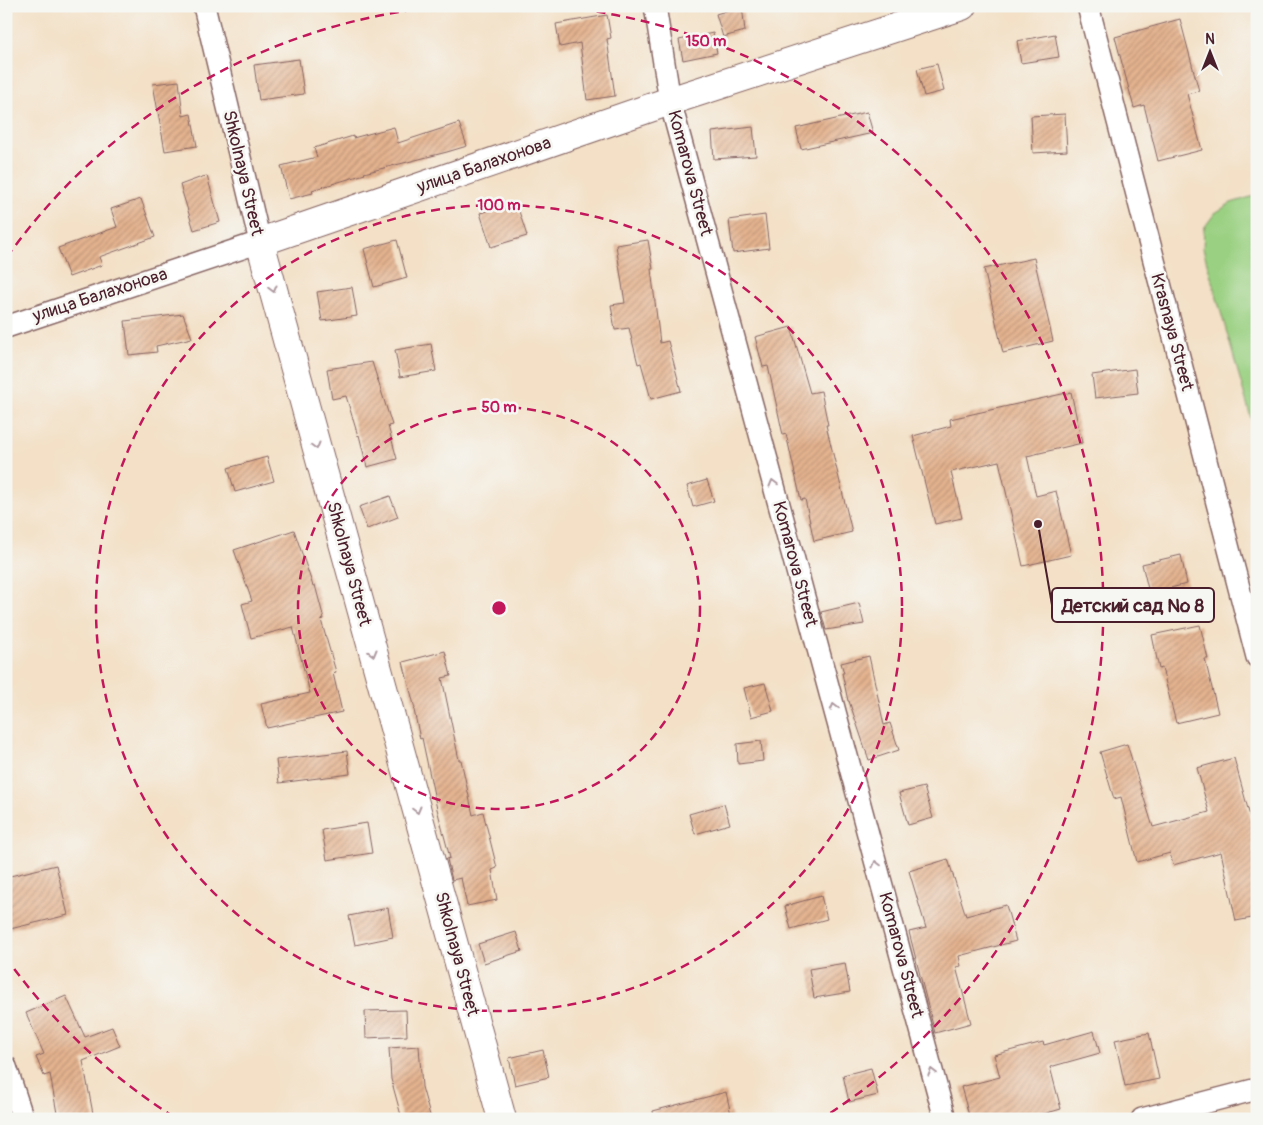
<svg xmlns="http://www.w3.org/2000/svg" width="1263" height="1125" font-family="Pangolin,sans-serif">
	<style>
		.pitch { fill: #9ad081; stroke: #727856 }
		.building { fill: url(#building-hatch) }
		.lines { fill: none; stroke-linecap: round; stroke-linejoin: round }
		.street-casing { stroke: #856361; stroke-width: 24 }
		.secondary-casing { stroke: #856361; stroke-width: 30 }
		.street { stroke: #fff; stroke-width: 21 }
		.secondary { stroke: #fff; stroke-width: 28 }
		.oneway { stroke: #ae9aa0 }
		.ring { fill: none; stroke: #c2185b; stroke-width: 2.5; stroke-dasharray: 9 6 }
		.labels { text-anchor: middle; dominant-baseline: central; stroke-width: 5; stroke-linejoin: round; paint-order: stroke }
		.street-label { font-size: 18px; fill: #4a1f2b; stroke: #f6f6f2 }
		.centre { fill: #c2185b; stroke: #f6f6f2; stroke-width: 2.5 }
		.ring-label { font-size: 15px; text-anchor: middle; font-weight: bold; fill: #c2185b; stroke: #f6f6f2; stroke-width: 5; stroke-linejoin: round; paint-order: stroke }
		.leader { fill: none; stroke: #4a1f2b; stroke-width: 2 }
		.callout-dot { fill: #4a1f2b; stroke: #f6f6f2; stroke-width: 2 }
		.callout { fill: #f6f6f2; stroke: #4a1f2b; stroke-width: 2 }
		.callout-label { font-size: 19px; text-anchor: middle; font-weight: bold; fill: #4a1f2b }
	</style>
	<defs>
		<pattern id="building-hatch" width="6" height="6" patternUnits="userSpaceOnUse" patternTransform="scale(1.25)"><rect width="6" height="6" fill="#e4b38f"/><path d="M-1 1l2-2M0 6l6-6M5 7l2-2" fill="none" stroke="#bb9175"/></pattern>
	</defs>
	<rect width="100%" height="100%" fill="#f6f6f2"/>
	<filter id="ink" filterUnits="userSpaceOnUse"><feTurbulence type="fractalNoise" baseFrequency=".02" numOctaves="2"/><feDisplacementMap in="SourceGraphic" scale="10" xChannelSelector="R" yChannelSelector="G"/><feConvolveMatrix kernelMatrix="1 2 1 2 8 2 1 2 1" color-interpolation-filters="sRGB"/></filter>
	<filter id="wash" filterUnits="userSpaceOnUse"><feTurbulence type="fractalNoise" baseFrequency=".0096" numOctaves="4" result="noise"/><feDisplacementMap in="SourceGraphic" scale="20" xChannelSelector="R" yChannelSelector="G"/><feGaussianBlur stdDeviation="1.12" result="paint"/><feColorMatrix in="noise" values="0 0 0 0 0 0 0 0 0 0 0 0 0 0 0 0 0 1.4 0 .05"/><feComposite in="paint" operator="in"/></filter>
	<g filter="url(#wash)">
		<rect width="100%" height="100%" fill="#f3e0c6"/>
		<!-- pitch -->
		<polygon class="pitch" points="1257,195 1257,439 1203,249 1204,228 1215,213 1231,203"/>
		<g id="blocks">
			<!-- building -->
			<g class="building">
				<polygon points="742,6 745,31 723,37 716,14"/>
				<polygon points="607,15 611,38 607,39 615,96 587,100 580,43 560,47 556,24"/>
				<polygon points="1180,19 1199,91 1187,94 1202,150 1158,161 1144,105 1134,108 1115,37"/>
				<polygon points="713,33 717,53 683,60 679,40"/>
				<polygon points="1055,34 1059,57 1021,63 1017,41"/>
				<polygon points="299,59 304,94 259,100 254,65"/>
				<polygon points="937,64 944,91 924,96 917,69"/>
				<polygon points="179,81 183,116 191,114 197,146 165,151 153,84"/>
				<polygon points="867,112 873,133 801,149 796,128"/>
				<polygon points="1065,114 1067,151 1033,153 1031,116"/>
				<polygon points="459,123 467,146 447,152 364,173 365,174 312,190 313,193 289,199 281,166 317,157 314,148 353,136 353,138 394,127 398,143"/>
				<polygon points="753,127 756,156 714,159 712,132"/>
				<polygon points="207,176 220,222 194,230 180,185 202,177"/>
				<polygon points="141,199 155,237 99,257 102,265 69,277 58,248 117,227 111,209"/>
				<polygon points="516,202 527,236 491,247 480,213"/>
				<polygon points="765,215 769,248 733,253 729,220"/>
				<polygon points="397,240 407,278 374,287 364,249"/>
				<polygon points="648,240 653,269 651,269 660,343 668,341 681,391 651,399 641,363 638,364 629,328 615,330 611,305 625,303 616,245"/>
				<polygon points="1034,258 1053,341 1003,353 984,269"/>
				<polygon points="352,287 357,316 322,321 317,292"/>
				<polygon points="183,314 192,338 156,346 157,352 129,355 125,321"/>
				<polygon points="791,327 810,393 821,391 828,425 826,425 852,532 814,541 805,499 801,500 786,434 783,435 768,366 763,367 755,337"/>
				<polygon points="431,344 436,371 400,377 395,350"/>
				<polygon points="372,362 392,425 388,426 397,459 367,467 359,435 358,436 346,396 332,399 327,369"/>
				<polygon points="1135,369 1138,393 1095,398 1092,375"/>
				<polygon points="1071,392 1082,443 1027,456 1036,496 1056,491 1071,555 1023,566 999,461 951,472 962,518 935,524 913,436 951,426 950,419"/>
				<polygon points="267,457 274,481 235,492 228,468"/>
				<polygon points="707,480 714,501 693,507 687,486"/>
				<polygon points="390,496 398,517 367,529 359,507"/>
				<polygon points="294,530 313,586 315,585 324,619 321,620 336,672 333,673 342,712 267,728 261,704 310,693 293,627 251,638 242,604 252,601 234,550"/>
				<polygon points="1181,555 1187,584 1149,593 1142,564"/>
				<polygon points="859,603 864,624 826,630 821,612"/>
				<polygon points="1200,625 1208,659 1205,659 1218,713 1176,723 1162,668 1159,669 1152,635"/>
				<polygon points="445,651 451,676 442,678 459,760 461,760 473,815 483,812 497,868 492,870 497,900 467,906 461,878 452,880 447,859 450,858 437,809 422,738 420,739 414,710 415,709 403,662"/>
				<polygon points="869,656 884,725 890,723 899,750 869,760 849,701 848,701 842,673 844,673 841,663"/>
				<polygon points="765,683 773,711 751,717 744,688"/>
				<polygon points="761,741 763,761 738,764 737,744"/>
				<polygon points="1127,744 1153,827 1209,812 1197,768 1234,758 1257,842 1252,844 1257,864 1257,917 1236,921 1221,852 1173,865 1170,853 1137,862 1121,797 1114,799 1100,752"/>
				<polygon points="347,751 350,774 279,783 276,760"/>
				<polygon points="924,787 933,818 908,825 899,793"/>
				<polygon points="724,804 730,824 695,834 689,814"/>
				<polygon points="367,823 372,853 327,860 322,830"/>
				<polygon points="948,859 966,916 1006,905 1016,941 959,956 961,966 956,967 971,1023 935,1033 920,975 909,932 926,928 909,871"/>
				<polygon points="56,865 68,915 10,929 6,913 6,877"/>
				<polygon points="821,896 827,919 791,929 785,906"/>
				<polygon points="388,908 393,937 355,945 349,916"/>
				<polygon points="516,932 522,951 484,963 478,944"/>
				<polygon points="845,963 850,992 814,998 809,969"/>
				<polygon points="66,996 85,1037 112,1027 120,1046 83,1061 94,1119 58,1119 50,1074 44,1076 36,1057 44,1054 26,1013"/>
				<polygon points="406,1010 407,1036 366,1038 365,1011"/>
				<polygon points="1094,1031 1100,1053 1050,1067 1061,1109 1026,1119 970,1119 961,1087 1000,1077 994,1055 1043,1042 1044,1045"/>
				<polygon points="1149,1033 1159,1079 1125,1086 1115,1040"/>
				<polygon points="419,1046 422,1087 431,1119 402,1119 391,1079 389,1048"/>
				<polygon points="543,1050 549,1077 515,1085 509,1058"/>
				<polygon points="871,1068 878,1095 849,1102 843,1075"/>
				<polygon points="726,1092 732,1119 654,1119 653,1111"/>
			</g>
		</g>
	</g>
	<g filter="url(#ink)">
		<use href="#blocks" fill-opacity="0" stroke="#856361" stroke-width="1"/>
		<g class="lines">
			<defs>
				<g id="street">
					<polyline points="655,6 670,101 945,1119"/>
					<polyline points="1088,6 1257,657"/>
					<polyline points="6,327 260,242 204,6"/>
					<polyline points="6,1067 23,1119"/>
					<polyline points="1142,1119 1257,1089"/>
				</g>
				<polyline id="secondary" points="502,1119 260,242 670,101 962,6"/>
			</defs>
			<!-- street casing -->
			<use href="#street" class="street-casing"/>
			<!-- secondary casing -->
			<use href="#secondary" class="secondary-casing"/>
			<!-- street -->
			<use href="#street" class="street"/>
			<!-- secondary -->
			<use href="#secondary" class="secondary"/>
		</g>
		<!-- one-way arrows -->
		<defs><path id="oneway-chevron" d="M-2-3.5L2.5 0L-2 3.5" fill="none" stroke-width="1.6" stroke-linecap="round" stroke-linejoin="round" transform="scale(1.25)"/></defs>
		<g class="oneway">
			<use href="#oneway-chevron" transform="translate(273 289) rotate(75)"/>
			<use href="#oneway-chevron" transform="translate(316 446) rotate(75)"/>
			<use href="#oneway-chevron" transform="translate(773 483) rotate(-105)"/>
			<use href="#oneway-chevron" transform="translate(373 653) rotate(75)"/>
			<use href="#oneway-chevron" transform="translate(834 707) rotate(-105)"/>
			<use href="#oneway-chevron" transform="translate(417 810) rotate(75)"/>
			<use href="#oneway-chevron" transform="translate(876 864) rotate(-105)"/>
			<use href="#oneway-chevron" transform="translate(932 1072) rotate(-105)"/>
		</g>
	</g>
	<!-- distance rings -->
	<g class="ring">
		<circle cx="499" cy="608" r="201"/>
		<circle cx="499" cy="608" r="403"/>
		<path d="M174 1117A604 604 0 0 1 7 959M7 257A604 604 0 0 1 446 6M552 6A604 604 0 0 1 824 1117"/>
	</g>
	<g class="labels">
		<!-- street labels -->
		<g class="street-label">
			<text transform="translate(484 165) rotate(-19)">улица Балахонова</text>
			<text transform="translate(243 173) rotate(77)">Shkolnaya Street</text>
			<text transform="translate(690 173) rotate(75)">Komarova Street</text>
			<text transform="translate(100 295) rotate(-18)">улица Балахонова</text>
			<text transform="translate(1172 332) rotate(75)">Krasnaya Street</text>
			<text transform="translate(349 564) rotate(75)">Shkolnaya Street</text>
			<text transform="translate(795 564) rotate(75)">Komarova Street</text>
			<text transform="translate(457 954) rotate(75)">Shkolnaya Street</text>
			<text transform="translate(901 955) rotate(75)">Komarova Street</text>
		</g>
	</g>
	<circle cx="499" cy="608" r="8" class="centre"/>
	<g class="ring-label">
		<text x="706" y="46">150 m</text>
		<text x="499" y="210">100 m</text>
		<text x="499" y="412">50 m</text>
	</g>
	<!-- callouts -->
	<path class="leader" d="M1038 524L1052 605"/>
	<circle class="callout-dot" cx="1038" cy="524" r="5"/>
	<rect class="callout" x="1052" y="588" width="162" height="34" rx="5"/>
	<g class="callout-label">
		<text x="1133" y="612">Детский сад № 8</text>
	</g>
	<!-- margin -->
	<rect width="1263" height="1125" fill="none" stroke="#f6f6f2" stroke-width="25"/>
	<!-- north arrow -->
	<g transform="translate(1210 52)" stroke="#f6f6f2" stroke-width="4" paint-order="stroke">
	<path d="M0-4L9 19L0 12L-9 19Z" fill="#4a1f2b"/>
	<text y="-8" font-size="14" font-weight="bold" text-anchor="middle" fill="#4a1f2b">N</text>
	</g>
</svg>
